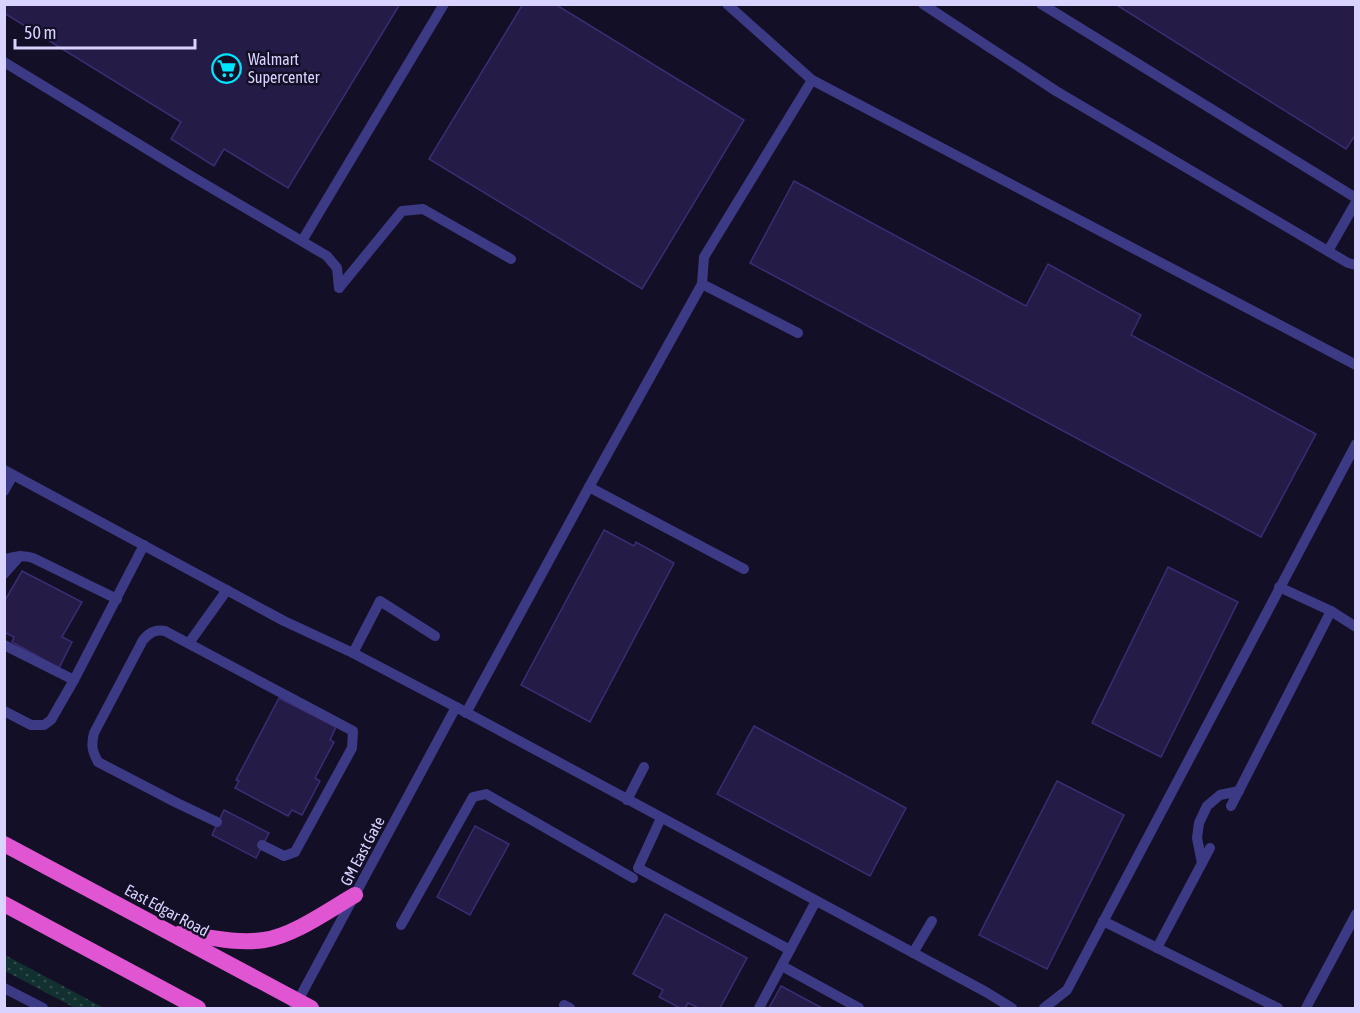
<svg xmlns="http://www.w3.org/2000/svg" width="1360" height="1013" font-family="'Asap Condensed',sans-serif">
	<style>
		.grass { fill: url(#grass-dots) }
		.building { fill: #241b47; stroke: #3b2d73; stroke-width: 1.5 }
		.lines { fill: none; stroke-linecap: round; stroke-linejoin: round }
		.service { stroke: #3d3a85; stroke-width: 10 }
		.trunk { stroke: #e055d1; stroke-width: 16 }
		.labels { text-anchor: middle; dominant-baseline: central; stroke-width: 5; stroke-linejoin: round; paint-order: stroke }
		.poi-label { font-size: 16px; fill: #d9d4ff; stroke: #130f26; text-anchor: start }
		.street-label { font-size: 16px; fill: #d9d4ff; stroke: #130f26 }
	</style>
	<defs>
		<pattern id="grass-dots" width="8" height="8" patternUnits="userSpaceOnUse" patternTransform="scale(1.5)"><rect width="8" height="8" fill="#12302f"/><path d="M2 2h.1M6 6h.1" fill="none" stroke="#344d4e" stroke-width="1.8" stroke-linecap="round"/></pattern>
	</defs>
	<rect width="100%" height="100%" fill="#130f26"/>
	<!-- grass -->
	<polygon class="grass" points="5,955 104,1008 75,1008 5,971"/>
	<!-- building -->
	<g class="building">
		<polygon points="4,4 400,4 288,188 224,149 214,166 171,139 181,122 4,13"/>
		<polygon points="523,4 555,4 744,120 642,289 429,159"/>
		<polygon points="1115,4 1356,4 1356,134 1346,149"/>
		<polygon points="794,181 1026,306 1048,264 1141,315 1131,335 1316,434 1261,537 750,263"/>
		<polygon points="604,530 634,546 636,542 674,563 590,722 521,685"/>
		<polygon points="1168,567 1238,602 1161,757 1092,723"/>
		<polygon points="22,571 82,602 62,637 72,642 59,668 12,642 14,637 4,632 4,602"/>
		<polygon points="279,698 336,727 330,740 334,742 315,778 320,781 302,815 292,810 288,816 235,788 239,781 236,780"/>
		<polygon points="754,726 906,808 870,876 717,794"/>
		<polygon points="1057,781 1124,815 1047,969 979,935"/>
		<polygon points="224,810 269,833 256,858 212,835"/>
		<polygon points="475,826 509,844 470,915 437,897"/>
		<polygon points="665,914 747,958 720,1008 699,1008 688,1003 685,1008 680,1008 659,997 663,990 633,974"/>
		<polygon points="781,986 822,1008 769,1008"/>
	</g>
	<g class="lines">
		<!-- service -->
		<g class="service">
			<polyline points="727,4 812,80 1356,365"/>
			<polyline points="923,4 1056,91 1348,263 1356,265"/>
			<polyline points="1041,4 1356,198"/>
			<polyline points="4,62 191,176 327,256 337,268 339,288"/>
			<polyline points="302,241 444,4"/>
			<polyline points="1328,251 1356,202"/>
			<polyline points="702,284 798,333"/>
			<polyline points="339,288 402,211 423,209 511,259"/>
			<polyline points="4,470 284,621 353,653 456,707 986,992 1012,1008"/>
			<polyline points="589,487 744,569"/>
			<polyline points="4,491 13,475"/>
			<path d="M4,560C14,556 23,555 33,558L117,599"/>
			<polyline points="4,574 20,556"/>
			<polyline points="1279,587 1331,611 1356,627"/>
			<polyline points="189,643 227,590"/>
			<polyline points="4,645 74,680"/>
			<polyline points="353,653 380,601 435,636"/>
			<polyline points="4,711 31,725 44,725 51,720 74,680 144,545"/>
			<polyline points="466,713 589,487 702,284 704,257 812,80"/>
			<polyline points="627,800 644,767"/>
			<polyline points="1231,806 1331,611"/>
			<polyline points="661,818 638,868 790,950"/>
			<path d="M217,822L177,803L98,762C92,751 91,745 94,733L143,640C149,633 155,629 165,631L353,731L352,748L295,852L284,856L262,845"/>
			<polyline points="1202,863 1197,838 1199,823 1207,806 1220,795 1239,791"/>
			<polyline points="1103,921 1278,1008"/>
			<polyline points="401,925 473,797 486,794 633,878"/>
			<polyline points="1157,948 1210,848"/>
			<polyline points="913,953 932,921"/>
			<polyline points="782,966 859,1008"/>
			<polyline points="4,988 43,1008"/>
			<polyline points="564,1005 570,1008"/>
			<polyline points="294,1008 456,707"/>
			<polyline points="759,1008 816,901"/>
			<polyline points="1044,1008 1067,990 1356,444"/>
			<polyline points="1306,1008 1356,914"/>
		</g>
		<!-- trunk -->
		<g class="trunk">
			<polyline points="4,844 311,1008"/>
			<polyline points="4,904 198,1008"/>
			<path d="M181,933C208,937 237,944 264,940C293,936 329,910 355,895"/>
		</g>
	</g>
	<!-- icons -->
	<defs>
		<symbol id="supermarket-ring" viewBox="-11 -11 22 22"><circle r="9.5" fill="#130f26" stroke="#00e5ff" stroke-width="1.5"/><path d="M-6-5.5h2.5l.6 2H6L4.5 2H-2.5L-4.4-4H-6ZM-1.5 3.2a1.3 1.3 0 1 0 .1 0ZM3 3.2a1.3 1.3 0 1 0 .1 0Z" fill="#00e5ff"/></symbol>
	</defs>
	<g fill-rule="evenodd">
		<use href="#supermarket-ring" x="210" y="52" width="33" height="33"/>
	</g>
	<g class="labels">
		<!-- poi labels -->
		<g class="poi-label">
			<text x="248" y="59">Walmart<tspan x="248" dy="18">Supercenter</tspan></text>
		</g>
		<!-- street labels -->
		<g class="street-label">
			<text transform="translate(362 851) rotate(-62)">GM East Gate</text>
			<text transform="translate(167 910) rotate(28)">East Edgar Road</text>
		</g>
	</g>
	<!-- border -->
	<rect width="1360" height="1013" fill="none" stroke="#d9d4ff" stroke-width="12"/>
	<!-- scale -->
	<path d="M15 39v9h180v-9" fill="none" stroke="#d9d4ff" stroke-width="3"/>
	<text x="24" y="39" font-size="18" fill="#d9d4ff" stroke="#130f26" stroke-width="4.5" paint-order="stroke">50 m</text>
</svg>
